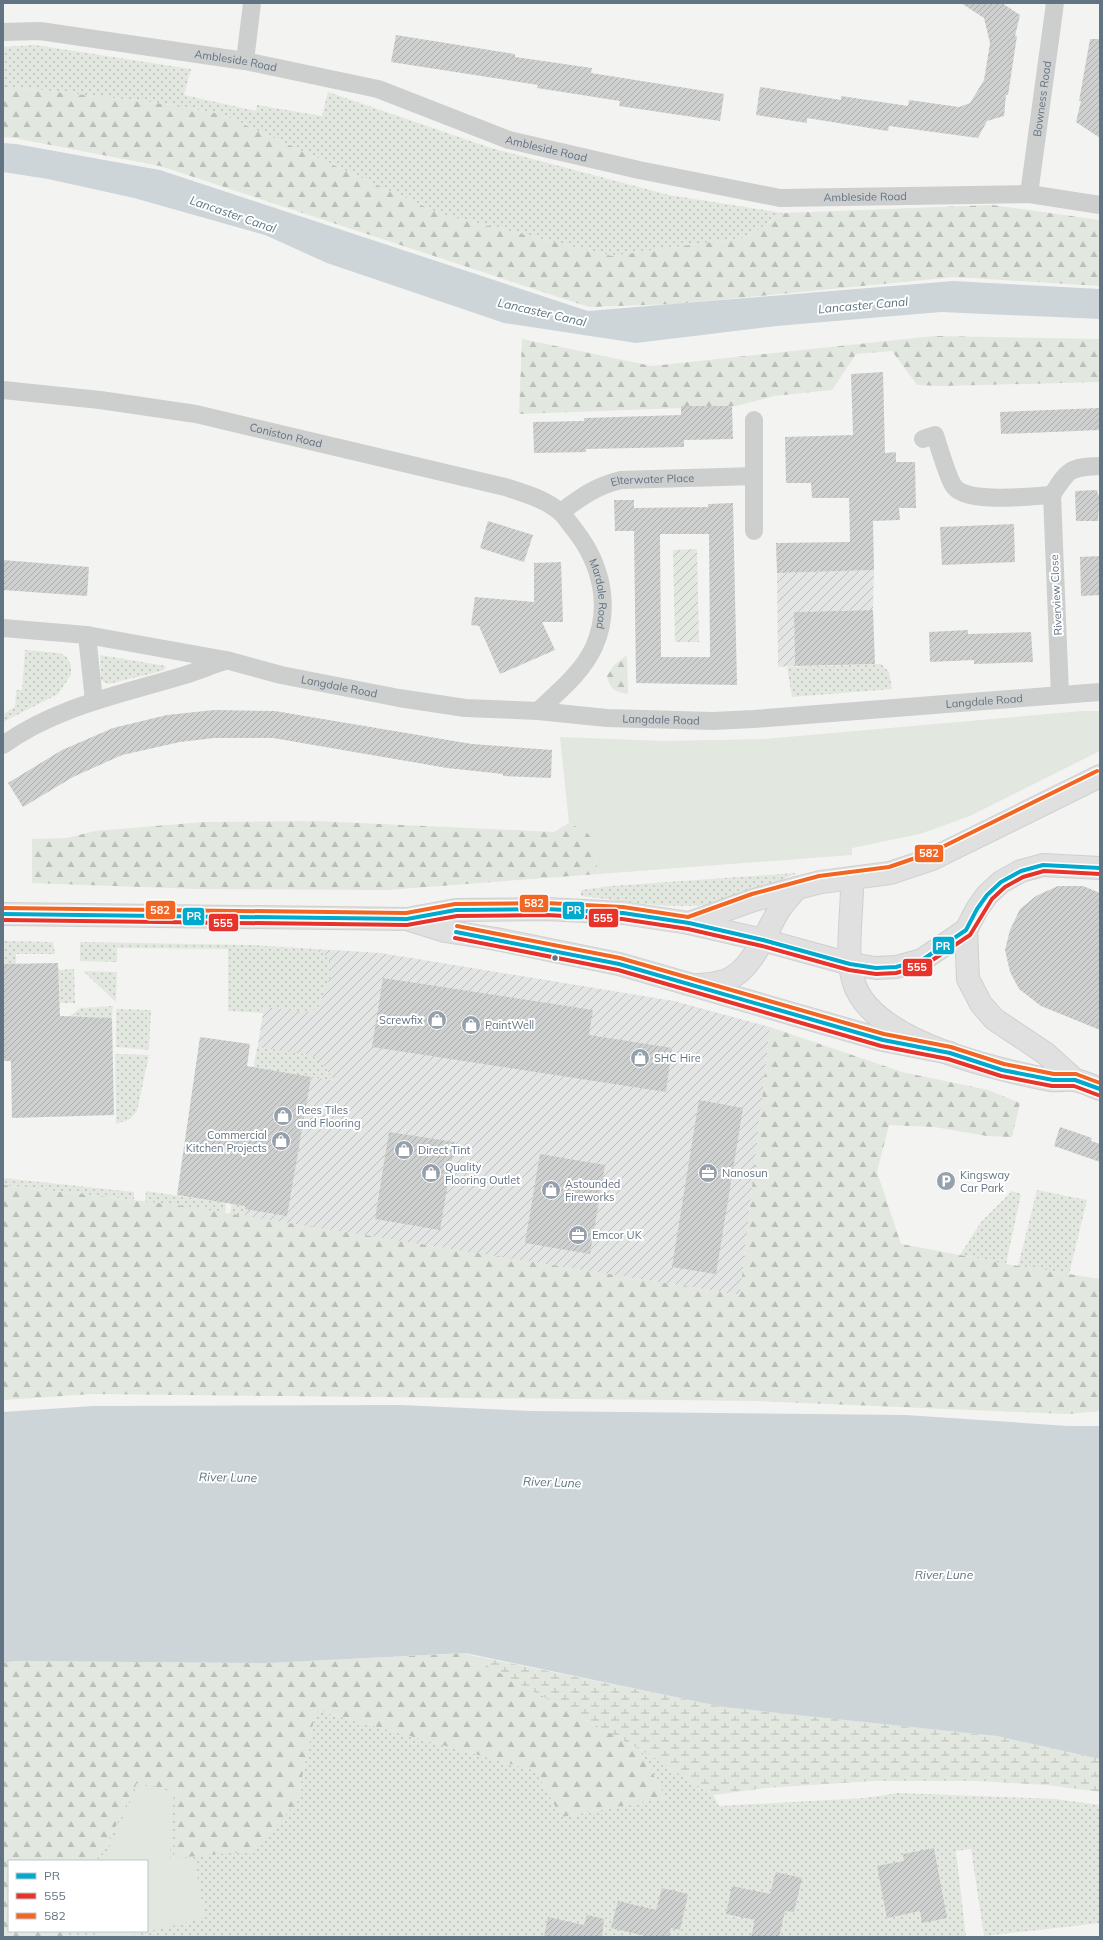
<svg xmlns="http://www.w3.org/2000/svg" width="1103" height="1940" font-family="Mulish,sans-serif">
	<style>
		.industrial { fill: url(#industrial-furrows) }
		.grass { fill: url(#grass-dots) }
		.forest { fill: url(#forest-firs) }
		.wetland { fill: url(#wetland-marsh) }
		.park { fill: #e2e7df }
		.garden { fill: url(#garden-furrows) }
		.water { fill: #cdd5d8 }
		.building { fill: url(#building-hatch); fill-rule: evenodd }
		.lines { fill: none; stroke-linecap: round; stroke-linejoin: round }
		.secondary-casing { stroke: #d1d2d2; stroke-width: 24 }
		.primary-casing { stroke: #ced0d0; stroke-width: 24 }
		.street { stroke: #cdcece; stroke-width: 18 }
		.secondary { stroke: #e0e0e1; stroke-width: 22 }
		.primary { stroke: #e0e0e1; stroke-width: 22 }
		.bus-1-casing { stroke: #fff; stroke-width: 7 }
		.bus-2-casing { stroke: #fff; stroke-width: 7 }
		.bus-3-casing { stroke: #fff; stroke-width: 7 }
		.bus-1 { stroke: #00a9ce; stroke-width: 4 }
		.bus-2 { stroke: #e7332a; stroke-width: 4 }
		.bus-3 { stroke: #f26522; stroke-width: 4 }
		.bus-dot { fill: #627383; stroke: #fff; stroke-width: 1.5 }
		.labels { text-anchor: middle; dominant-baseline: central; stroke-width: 4; stroke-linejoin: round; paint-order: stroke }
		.street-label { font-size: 11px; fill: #627383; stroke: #fff }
		.poi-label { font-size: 11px; fill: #627383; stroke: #fff; text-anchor: start }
		.water-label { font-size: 12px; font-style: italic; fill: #5d7681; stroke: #fff }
		.line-badge { stroke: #fff; stroke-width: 1.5 }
		.badge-label { font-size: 11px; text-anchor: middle; font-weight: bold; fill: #fff }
	</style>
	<defs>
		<pattern id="industrial-furrows" width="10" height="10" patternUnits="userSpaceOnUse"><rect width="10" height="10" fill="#e3e5e4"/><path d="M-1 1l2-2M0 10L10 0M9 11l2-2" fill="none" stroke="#bbbebe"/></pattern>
		<pattern id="grass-dots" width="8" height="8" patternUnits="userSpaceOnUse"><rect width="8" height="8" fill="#e2e7df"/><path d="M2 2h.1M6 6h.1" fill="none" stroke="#bbc0ba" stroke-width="1.8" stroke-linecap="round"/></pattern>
		<pattern id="forest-firs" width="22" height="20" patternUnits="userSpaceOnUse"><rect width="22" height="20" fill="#e2e7df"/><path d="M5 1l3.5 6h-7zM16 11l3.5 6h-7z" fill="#bbc0ba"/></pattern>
		<pattern id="wetland-marsh" width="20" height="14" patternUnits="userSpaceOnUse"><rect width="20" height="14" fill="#e2e7df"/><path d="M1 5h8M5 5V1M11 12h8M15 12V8" fill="none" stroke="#bbc0ba"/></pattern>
		<pattern id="garden-furrows" width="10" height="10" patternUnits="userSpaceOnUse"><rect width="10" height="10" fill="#e2e7df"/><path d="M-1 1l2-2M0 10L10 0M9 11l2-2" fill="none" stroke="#bbc0ba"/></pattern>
		<pattern id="building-hatch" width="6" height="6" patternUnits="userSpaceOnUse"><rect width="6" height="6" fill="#ced0d0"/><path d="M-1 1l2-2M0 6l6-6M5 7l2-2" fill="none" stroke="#abadae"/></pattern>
	</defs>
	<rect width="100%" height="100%" fill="#f3f4f1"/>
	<!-- industrial -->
	<g class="industrial">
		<polygon points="874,570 873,610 794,612 795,666 778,667 777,573"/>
		<polygon points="251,945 381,953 674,1001 770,1027 740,1295 230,1215 264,1007"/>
	</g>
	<!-- grass -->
	<g class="grass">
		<polygon points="35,45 191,69 184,95 256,111 257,105 322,116 328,92 491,148 669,195 783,213 748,237 612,256 443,215 221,114 165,104 3,86 3,47"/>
		<polygon points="25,650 59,653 66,656 71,665 71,675 58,694 3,722 3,714 15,707 16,690 22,690"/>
		<polygon points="100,655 166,666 164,670 158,672 108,684 101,680"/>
		<polygon points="881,664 889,672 892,689 792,697 787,667"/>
		<path d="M797,873C774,883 749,896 724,902C678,912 627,901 581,896V890L611,886Z"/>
		<polygon points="3,941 53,942 55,954 16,954 16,964 3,964"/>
		<polygon points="80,942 251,945 314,950 324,954 330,962 331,976 318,1007 310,1012 264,1007 263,1013 228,1011 228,949 117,948 117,962 80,961"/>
		<polygon points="74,969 75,1003 60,1003 58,970"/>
		<polygon points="83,971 117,972 116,1002"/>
		<polygon points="113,1006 112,1018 69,1017 80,1008"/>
		<polygon points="116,1009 151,1010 149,1050 116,1047"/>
		<polygon points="257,1047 311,1055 325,1067 335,1081 269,1070 245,1209 245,1217 230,1215"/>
		<polygon points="115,1054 149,1055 137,1111 130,1119 116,1124"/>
		<polygon points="3,1178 134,1192 134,1200 3,1185"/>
		<polygon points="1037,1190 1087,1200 1069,1274 1018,1266"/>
		<polygon points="146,1191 226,1203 225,1214 145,1202"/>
		<polygon points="1012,1191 1021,1194 1006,1264 960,1255 981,1222"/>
		<polygon points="316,1710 536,1771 561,1817 666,1798 639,1749 713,1795 719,1806 865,1798 898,1793 1055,1799 1100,1805 1100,1923 984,1936 971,1849 956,1851 966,1937 63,1937 62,1931 147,1931 147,1861 95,1861 103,1852 137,1782 177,1791 297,1802"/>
	</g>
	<!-- forest -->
	<g class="forest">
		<polygon points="3,86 165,104 221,114 443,215 612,256 748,237 783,213 992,205 1100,220 1100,286 954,277 676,304 589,307 160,166 14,138 3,137"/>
		<polygon points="934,336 1100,339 1100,382 943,386 917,385 892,351 856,354 832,390 774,396 736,406 519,414 522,339 652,366"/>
		<path d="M627,655L628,694C615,692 610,690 607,676L614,665Z"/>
		<polygon points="317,821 554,832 569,823 586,831 590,836 599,874 387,890 196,889 32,883 32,839 67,838 95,831 204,822"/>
		<polygon points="770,1027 902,1072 988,1090 1020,1103 1012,1137 987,1136 934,1127 889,1125 877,1172 901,1244 1018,1266 1100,1279 1100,1411 1067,1414 758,1401 92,1394 3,1400 3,1185 176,1205 740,1295"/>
		<polygon points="465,1653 639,1749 666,1798 561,1817 536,1771 316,1710 297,1802 254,1851 174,1858 177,1791 137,1783 103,1852 95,1861 9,1861 9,1931 62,1931 63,1937 3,1937 3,1663 13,1661 269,1663"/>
	</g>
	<!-- wetland -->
	<polygon class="wetland" points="465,1654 723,1707 998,1736 1100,1759 1100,1792 1046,1785 979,1781 873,1781 765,1788 713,1795 639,1749"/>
	<!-- park -->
	<g class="park">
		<polygon points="1082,711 1100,711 1100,751 970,816 920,834 852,848 852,855 599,874 590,836 586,831 569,823 560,737 663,741 764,739"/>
		<polygon points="138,1784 174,1792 170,1858 194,1858 205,1918 124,1937 100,1937 91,1931 147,1931 147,1861 100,1861 107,1852"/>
	</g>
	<!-- garden -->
	<polygon class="garden" points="697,549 699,642 675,642 673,550"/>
	<!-- water -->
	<g class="water">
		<polygon points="3,143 16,144 160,170 588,311 953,281 1100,289 1100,319 941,312 777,326 636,343 504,323 327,263 265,235 134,198 48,179 3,172"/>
		<polygon points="400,1405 531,1411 906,1415 1068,1426 1100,1426 1100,1759 997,1736 723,1707 465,1653 269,1663 13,1661 3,1663 3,1412 93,1406"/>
	</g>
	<!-- building -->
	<g class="building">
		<polygon points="961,3 1002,3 1020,15 1015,36 1017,36 1008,95 1006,95 1004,116 987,121 978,138 889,126 888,131 807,118 807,123 756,115 760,87 841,100 841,96 908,106 909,100 959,107 970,103 984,80 990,43 984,18"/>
		<polygon points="396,35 515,54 515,57 592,68 591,73 724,94 720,121 619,106 620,101 537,88 538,85 391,62"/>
		<polygon points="1090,39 1100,39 1100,138 1076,122 1081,101 1079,101"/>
		<polygon points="883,372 885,453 896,452 896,462 915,462 916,508 899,508 900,520 873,521 874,570 777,573 776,543 850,542 849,498 812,498 811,483 786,483 785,437 853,435 851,374"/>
		<polygon points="681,406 732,406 733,439 684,440 684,447 586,449 586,452 534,453 533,422 584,421 584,418 681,415"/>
		<polygon points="1100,408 1100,430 1001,434 1000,412"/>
		<polygon points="1097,490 1098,495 1100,495 1098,521 1076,521 1075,491"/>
		<path d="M614,500H634V508L708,507V504L733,503L737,685L636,683L634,531H615ZM660,534H709L710,657H661Z"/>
		<polygon points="488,521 533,535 524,562 480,548"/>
		<polygon points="1014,524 1015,562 942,565 940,527"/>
		<polygon points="1100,556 1100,595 1081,596 1080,557"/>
		<polygon points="3,560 89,567 87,596 3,590"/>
		<polygon points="561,562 563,622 542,622 555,650 500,674 479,626 471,625 475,597 534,602 534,563"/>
		<polygon points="873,610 875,664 795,666 794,612"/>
		<polygon points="968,630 968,634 1031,632 1033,662 974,664 974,660 930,662 929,632"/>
		<polygon points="214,710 275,711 472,744 552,750 551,778 503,776 503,774 447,768 273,738 214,738 180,742 122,755 73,777 23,807 8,783 62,750 113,728 167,715"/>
		<polygon points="1058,886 1083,886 1100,893 1100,1030 1041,1006 1019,989 1010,972 1005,950 1010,930 1020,909 1036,896"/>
		<polygon points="58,963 60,1016 112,1018 114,1115 12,1118 11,1061 3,1061 3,964"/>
		<polygon points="383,978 593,1010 589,1035 672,1048 666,1092 372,1047"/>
		<polygon points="200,1037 250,1044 247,1066 311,1077 287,1216 245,1209 245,1206 177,1195"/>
		<polygon points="699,1100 743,1108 716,1274 672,1267"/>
		<polygon points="1060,1127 1092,1138 1091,1141 1100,1144 1100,1162 1054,1146"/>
		<polygon points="389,1132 455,1142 440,1230 375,1219"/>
		<polygon points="540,1154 605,1165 590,1254 525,1243"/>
		<polygon points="934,1848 947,1918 922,1923 920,1911 887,1918 877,1866 904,1861 903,1854"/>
		<polygon points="776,1872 802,1878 794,1912 785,1911 779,1937 751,1937 755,1920 726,1914 732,1886 770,1894"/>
		<polygon points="662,1888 688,1894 680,1930 671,1928 669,1937 649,1937 611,1928 618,1901 656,1910"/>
		<polygon points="587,1915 604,1919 602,1937 544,1937 548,1917 584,1925"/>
	</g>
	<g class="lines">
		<defs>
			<polyline id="secondary" points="797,888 821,882 890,873 932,859 1100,776"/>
			<g id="primary">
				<path d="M852,878C853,908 845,953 853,980C870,1042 995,1069 1050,1080C1058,1081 1066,1079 1074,1080C1083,1081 1092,1086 1100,1089"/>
				<polyline points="3,914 407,919 456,910 546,909 623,913 689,923 763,940 850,964 876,968 896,967 922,960 966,930"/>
				<polyline points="410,920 445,931 496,939 619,964 883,1040 950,1053"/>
				<polyline points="689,923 754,900 797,888"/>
				<path d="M698,985C710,984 721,984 731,978C753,967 767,930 779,910C784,902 791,895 797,888"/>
				<polyline points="1075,1080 1045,1053 994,1019 981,1004 968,979 966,930 977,909 987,895 1001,882 1021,871 1043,865 1100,868"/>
			</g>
		</defs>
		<!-- secondary casing -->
		<use href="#secondary" class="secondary-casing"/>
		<!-- primary casing -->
		<use href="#primary" class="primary-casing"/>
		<!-- street -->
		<g class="street">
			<path id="s1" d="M3,32L40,31L245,61L378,89L509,140L639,170L780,198L1029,194L1100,205"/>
			<polyline points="245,61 252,3"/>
			<path id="s2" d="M1029,194L1055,3"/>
			<path id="s3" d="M3,390L100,400L196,414L505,487C524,493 545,499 560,512C565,516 569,523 574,529C601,563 612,606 594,647C582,673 558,692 538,711"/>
			<polyline points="754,420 754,531"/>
			<path d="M923,439L935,435C939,447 947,475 953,485C965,505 1031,496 1052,495"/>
			<path id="s4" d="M561,512C581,497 596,486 621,480L754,476"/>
			<path id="s5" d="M3,628L87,635L226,660L281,675L399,698L465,708L538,711L607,718L713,721L754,719L1100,692"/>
			<polyline points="87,635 94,701"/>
			<path d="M1060,694L1052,495C1068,470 1069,467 1100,466"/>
			<path d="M3,745C57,706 123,694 185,675C198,671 212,665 225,661"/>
		</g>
		<!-- secondary -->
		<use href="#secondary" class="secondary"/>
		<!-- primary -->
		<use href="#primary" class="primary"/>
		<defs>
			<g id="bus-1">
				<polyline points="3,914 407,919 456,910 546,909 623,913 689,923 763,940 850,964 876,968 896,967 922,960 966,930 977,909 987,895 1001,882 1021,871 1043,865 1100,868"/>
				<polyline points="456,932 619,964 883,1040 950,1053 1002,1070 1053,1080 1075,1080 1100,1089"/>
			</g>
			<g id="bus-2">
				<polyline points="3,920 407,925 457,916 546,915 622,919 688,929 762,946 849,970 876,974 896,973 925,965 970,935 992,899 1005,887 1023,877 1044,871 1100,874"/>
				<polyline points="455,938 618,970 881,1046 948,1059 1001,1076 1052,1086 1074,1086 1098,1095"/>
			</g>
			<g id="bus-3">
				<polyline points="3,908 406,913 455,904 546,903 623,907 688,917 752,894 819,876 889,867 930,853 1097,771"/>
				<polyline points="457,926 620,958 884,1034 951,1047 1004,1064 1054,1074 1076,1074 1100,1083"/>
			</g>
		</defs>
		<!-- bus-1 casing -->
		<use href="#bus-1" class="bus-1-casing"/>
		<!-- bus-2 casing -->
		<use href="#bus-2" class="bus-2-casing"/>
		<!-- bus-3 casing -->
		<use href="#bus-3" class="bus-3-casing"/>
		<!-- bus-1 -->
		<use href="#bus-1" class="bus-1"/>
		<!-- bus-2 -->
		<use href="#bus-2" class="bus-2"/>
		<!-- bus-3 -->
		<use href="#bus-3" class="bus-3"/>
	</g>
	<!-- icons -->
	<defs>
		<symbol id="shop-disc" viewBox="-11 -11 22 22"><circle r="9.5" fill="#95a0aa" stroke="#fff"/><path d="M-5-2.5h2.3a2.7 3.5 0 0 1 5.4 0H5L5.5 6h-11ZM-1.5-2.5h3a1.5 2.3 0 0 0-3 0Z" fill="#fff"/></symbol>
		<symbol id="office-disc" viewBox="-11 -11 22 22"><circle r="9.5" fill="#95a0aa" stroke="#fff"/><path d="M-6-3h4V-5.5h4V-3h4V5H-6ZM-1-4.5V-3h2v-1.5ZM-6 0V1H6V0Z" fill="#fff"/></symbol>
		<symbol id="parking-disc" viewBox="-11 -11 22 22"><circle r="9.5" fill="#95a0aa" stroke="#fff"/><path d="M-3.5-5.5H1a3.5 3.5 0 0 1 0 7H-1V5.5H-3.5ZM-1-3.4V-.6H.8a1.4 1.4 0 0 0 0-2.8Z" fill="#fff"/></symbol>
	</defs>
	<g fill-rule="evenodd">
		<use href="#shop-disc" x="426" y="1009" width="22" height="22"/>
		<use href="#shop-disc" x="460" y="1014" width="22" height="22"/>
		<use href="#shop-disc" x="629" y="1047" width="22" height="22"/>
		<use href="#shop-disc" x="272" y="1105" width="22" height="22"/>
		<use href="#shop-disc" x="270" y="1130" width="22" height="22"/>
		<use href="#shop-disc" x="393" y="1139" width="22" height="22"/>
		<use href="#shop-disc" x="420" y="1162" width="22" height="22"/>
		<use href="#office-disc" x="697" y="1162" width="22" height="22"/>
		<use href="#parking-disc" x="935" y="1170" width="22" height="22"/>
		<use href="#shop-disc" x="540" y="1179" width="22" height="22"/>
		<use href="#office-disc" x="567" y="1224" width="22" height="22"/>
	</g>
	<!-- markers -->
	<circle class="bus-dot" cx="555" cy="958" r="3.5"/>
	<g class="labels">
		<!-- street labels -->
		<g class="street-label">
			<text stroke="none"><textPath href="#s1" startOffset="235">Ambleside Road</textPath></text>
			<text stroke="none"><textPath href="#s2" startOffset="96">Bowness Road</textPath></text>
			<text stroke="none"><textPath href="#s1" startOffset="559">Ambleside Road</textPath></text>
			<text stroke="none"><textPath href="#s1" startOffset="883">Ambleside Road</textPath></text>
			<text stroke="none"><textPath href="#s3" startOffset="287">Coniston Road</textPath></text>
			<text stroke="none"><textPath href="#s4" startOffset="100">Elterwater Place</textPath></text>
			<text stroke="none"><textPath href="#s3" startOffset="666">Mardale Road</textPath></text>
			<text transform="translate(1056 595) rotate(-93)">Riverview Close</text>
			<text stroke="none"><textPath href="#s5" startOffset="342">Langdale Road</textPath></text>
			<text stroke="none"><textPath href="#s5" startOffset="990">Langdale Road</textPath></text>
			<text stroke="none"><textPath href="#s5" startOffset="666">Langdale Road</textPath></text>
		</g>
		<!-- poi labels -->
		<g class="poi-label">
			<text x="423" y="1020" text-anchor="end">Screwfix</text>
			<text x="485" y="1025">PaintWell</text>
			<text x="654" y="1058">SHC Hire</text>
			<text x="297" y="1110">Rees Tiles<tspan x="297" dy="13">and Flooring</tspan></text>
			<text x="267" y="1135" text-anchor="end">Commercial<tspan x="267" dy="13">Kitchen Projects</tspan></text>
			<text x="418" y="1150">Direct Tint</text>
			<text x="445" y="1167">Quality<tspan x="445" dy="13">Flooring Outlet</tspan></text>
			<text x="722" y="1173">Nanosun</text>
			<text x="960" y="1175">Kingsway<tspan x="960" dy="13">Car Park</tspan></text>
			<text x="565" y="1184">Astounded<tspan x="565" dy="13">Fireworks</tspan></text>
			<text x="592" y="1235">Emcor UK</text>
		</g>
		<!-- water labels -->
		<g class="water-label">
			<text transform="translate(233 214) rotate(19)">Lancaster Canal</text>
			<text transform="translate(863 305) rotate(-5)">Lancaster Canal</text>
			<text transform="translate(542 312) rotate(13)">Lancaster Canal</text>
			<text transform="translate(228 1477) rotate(1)">River Lune</text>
			<text transform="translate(552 1482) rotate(2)">River Lune</text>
			<text x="944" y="1574">River Lune</text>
		</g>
	</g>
	<g class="line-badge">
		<rect x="914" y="844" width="30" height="19" rx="4" fill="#f26522"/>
		<rect x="519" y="894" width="30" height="19" rx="4" fill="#f26522"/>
		<rect x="145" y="900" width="31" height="20" rx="4" fill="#f26522"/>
		<rect x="562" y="901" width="23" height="19" rx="4" fill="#00a9ce"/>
		<rect x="182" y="907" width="23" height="19" rx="4" fill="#00a9ce"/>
		<rect x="588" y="908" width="31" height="20" rx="4" fill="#e7332a"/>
		<rect x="208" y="913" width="31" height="19" rx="4" fill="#e7332a"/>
		<rect x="932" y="936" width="23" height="19" rx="4" fill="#00a9ce"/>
		<rect x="902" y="958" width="31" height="19" rx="4" fill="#e7332a"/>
	</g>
	<g class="badge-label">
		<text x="929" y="857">582</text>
		<text x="534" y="907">582</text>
		<text x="160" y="914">582</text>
		<text x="574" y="914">PR</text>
		<text x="194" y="920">PR</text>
		<text x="603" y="922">555</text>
		<text x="223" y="927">555</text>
		<text x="943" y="950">PR</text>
		<text x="917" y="971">555</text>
	</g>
	<!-- border -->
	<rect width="1103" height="1940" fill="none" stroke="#627383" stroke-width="8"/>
	<!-- legend -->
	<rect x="8" y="1860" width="140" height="72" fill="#ffffff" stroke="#c0c7cd"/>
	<rect x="16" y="1873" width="20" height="6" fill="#00a9ce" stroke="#c0c7cd"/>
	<text x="44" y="1880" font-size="12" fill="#627383">PR</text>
	<rect x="16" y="1893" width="20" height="6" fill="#e7332a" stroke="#c0c7cd"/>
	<text x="44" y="1900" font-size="12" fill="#627383">555</text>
	<rect x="16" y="1913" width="20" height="6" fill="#f26522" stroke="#c0c7cd"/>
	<text x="44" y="1920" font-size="12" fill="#627383">582</text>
</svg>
